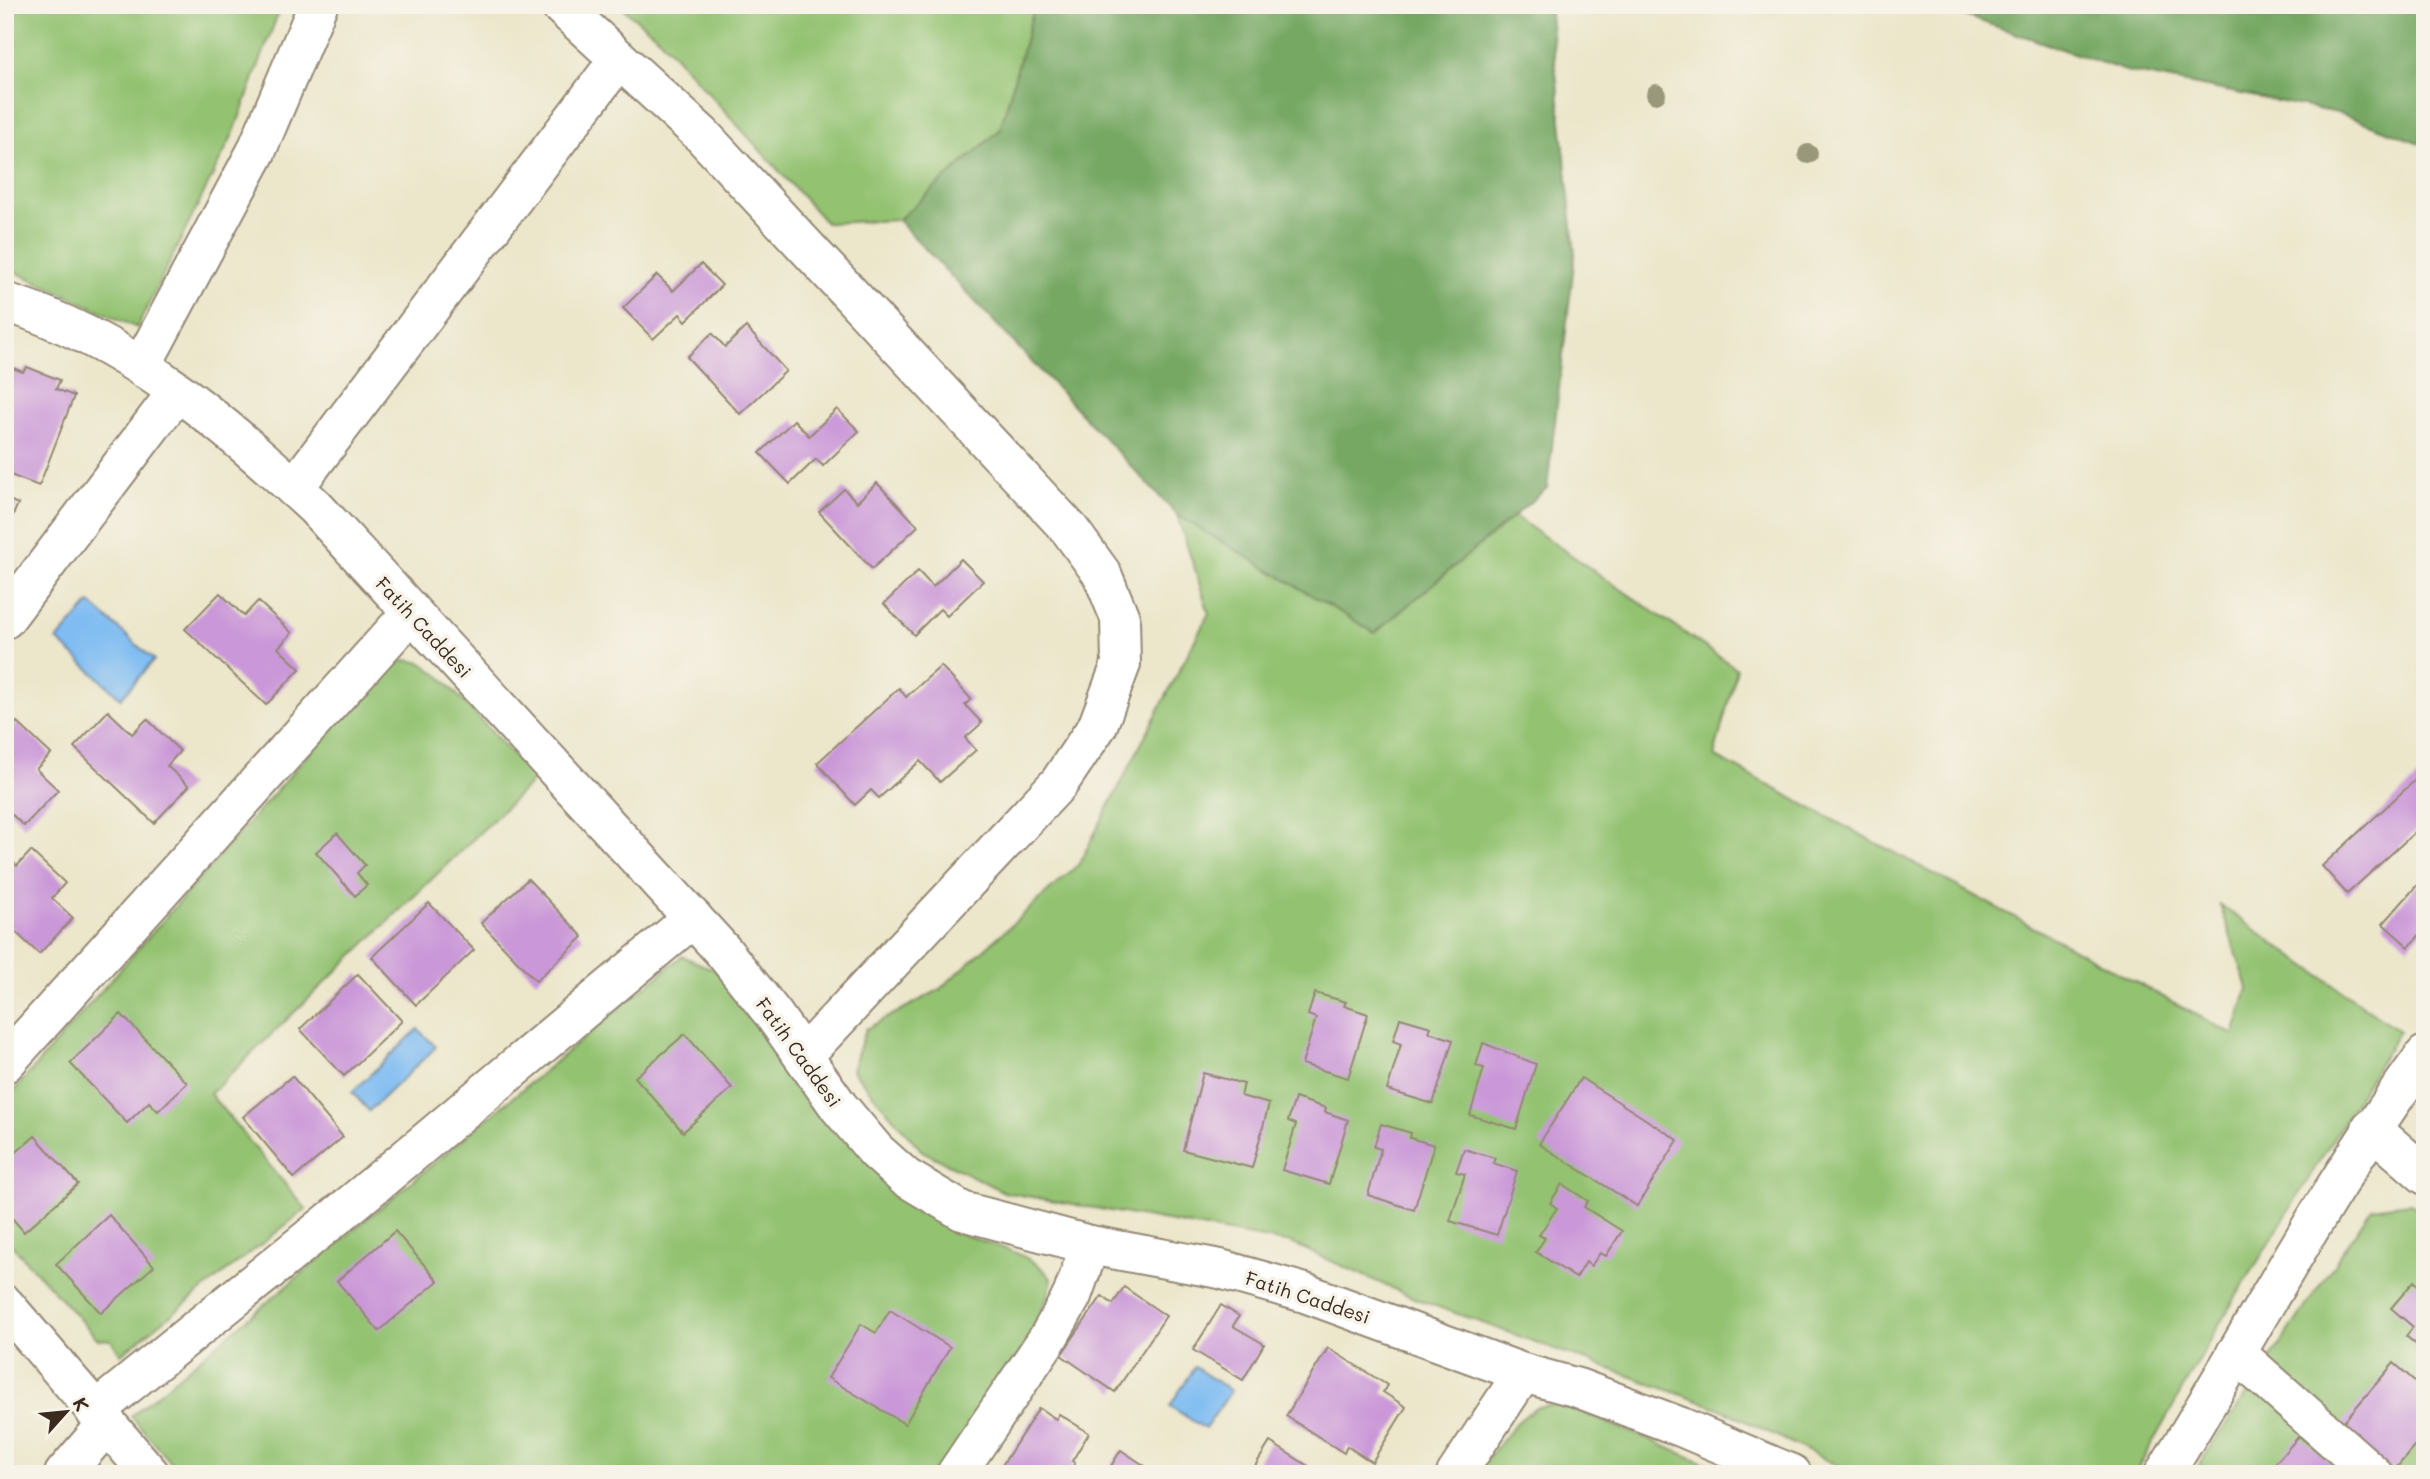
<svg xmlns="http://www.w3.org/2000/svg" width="2430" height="1479" font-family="Mali,sans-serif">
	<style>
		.green { fill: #93c271; stroke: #677648; stroke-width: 2 }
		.forest { fill: #76a863; stroke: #586940; stroke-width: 2 }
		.water { fill: #7ebcf2; stroke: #5c7388; stroke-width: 2 }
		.building { fill: #ca98d8 }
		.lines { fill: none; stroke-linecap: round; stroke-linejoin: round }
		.minor-casing { stroke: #948874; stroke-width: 42 }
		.minor { stroke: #fff; stroke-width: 38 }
		.tree { fill: #99987a }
		.labels { text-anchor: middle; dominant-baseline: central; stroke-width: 7; stroke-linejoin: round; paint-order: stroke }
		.street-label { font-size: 19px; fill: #3b2a1e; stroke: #f7f3e8 }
	</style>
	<rect width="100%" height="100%" fill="#f7f3e8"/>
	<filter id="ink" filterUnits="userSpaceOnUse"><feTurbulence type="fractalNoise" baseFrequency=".0143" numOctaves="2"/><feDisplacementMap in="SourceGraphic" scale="14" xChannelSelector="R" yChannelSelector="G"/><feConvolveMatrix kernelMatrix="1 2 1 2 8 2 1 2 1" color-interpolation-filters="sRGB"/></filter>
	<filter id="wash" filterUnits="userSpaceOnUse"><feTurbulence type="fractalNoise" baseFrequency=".00686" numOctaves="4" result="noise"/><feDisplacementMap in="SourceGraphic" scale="28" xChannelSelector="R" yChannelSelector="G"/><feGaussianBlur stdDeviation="1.57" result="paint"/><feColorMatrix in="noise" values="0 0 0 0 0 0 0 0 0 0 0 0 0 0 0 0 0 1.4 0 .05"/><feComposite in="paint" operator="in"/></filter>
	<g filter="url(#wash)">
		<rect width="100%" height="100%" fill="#ece6cb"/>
		<!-- green -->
		<g class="green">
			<polygon points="5,5 281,5 234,132 137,328 5,267"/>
			<polygon points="619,5 1035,5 1000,130 898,220 826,223 658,37"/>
			<polygon points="1177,515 1375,633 1514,516 1737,669 1714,756 2234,1035 2248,988 2220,905 2399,1031 2217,1328 2135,1474 1855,1474 1721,1409 1416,1299 1291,1243 1004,1192 922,1151 852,1070 866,1029 939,990 1079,864 1209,613"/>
			<polygon points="406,660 422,663 442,678 535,779 210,1094 306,1209 121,1354 111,1340 98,1339 5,1238 5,1101 381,671"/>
			<path d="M682,956L715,970C752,1016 789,1061 825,1107C860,1150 892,1195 940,1224C974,1244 1031,1247 1052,1280C1038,1343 973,1419 936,1474H181L131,1416Z"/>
			<polygon points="2425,1093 2425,1130 2412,1110"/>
			<polygon points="2410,1203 2425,1215 2425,1474 2193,1474 2372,1208"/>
			<polygon points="1563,1404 1731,1474 1476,1474 1514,1425 1536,1407"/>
		</g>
		<!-- forest -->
		<g class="forest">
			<polygon points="1035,5 1549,5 1575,255 1547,488 1375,633 1177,515 898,220 1000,130"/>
			<polygon points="1933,5 2425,5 2425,145 2342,114 2126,71"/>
		</g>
		<!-- water -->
		<g class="water">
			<polygon points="90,603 154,660 121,698 57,640"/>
			<polygon points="418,1029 436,1047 369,1111 352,1092"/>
			<polygon points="1195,1367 1231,1391 1205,1429 1170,1406"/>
		</g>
		<g id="blocks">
			<!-- building -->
			<g class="building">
				<polygon points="701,264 722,285 686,321 680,314 653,339 623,308 657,275 673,291"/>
				<polygon points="746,327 786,371 740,414 687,357 712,333 725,347"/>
				<polygon points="5,365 23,372 27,367 60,380 56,389 74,396 39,486 5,473"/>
				<polygon points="837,409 859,431 823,466 816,459 790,484 760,453 794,420 809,436"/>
				<polygon points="877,483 918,526 872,569 819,512 844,489 857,502"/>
				<polygon points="5,498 18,504 5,533"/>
				<polygon points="961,559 983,581 947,616 940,609 914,635 884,604 918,571 933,587"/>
				<polygon points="220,593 244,616 258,601 292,633 278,648 300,669 266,705 185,629"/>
				<polygon points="941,666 971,699 965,705 982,723 965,738 976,750 940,782 920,761 879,798 871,790 855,805 817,763 899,688 906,697"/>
				<polygon points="108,711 132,734 147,719 180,751 167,766 189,786 154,823 74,747"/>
				<polygon points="17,722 51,754 36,769 58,790 24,826 5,808 5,735"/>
				<polygon points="2425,771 2425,823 2347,894 2322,866"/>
				<polygon points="337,833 365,865 357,873 367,885 355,896 316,852"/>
				<polygon points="31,851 65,883 52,898 73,918 39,954 5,922 5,854 17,866"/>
				<polygon points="2425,876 2425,929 2409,947 2383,924"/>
				<polygon points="528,879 583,937 536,981 481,923"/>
				<polygon points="429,903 474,950 416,1005 372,957"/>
				<polygon points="358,974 402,1021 344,1076 300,1029"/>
				<polygon points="1315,993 1346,1002 1344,1006 1368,1014 1348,1078 1302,1064 1316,1018 1308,1015"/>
				<polygon points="121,1014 187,1083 158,1111 149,1102 127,1123 70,1063"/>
				<polygon points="1400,1018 1431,1027 1429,1032 1453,1040 1433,1104 1387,1090 1401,1044 1393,1041"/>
				<polygon points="685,1034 732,1088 683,1132 635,1077"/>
				<polygon points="1483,1043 1536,1064 1516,1129 1470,1115 1484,1068 1476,1066"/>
				<polygon points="1203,1073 1244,1084 1241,1096 1269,1104 1252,1168 1183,1150"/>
				<polygon points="292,1076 343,1137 294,1178 243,1117"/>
				<polygon points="1581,1078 1678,1140 1637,1206 1539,1144"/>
				<polygon points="1295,1098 1326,1108 1325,1112 1348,1120 1329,1184 1282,1170 1296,1124 1288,1121"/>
				<polygon points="1381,1124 1411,1133 1410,1138 1434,1145 1414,1210 1368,1195 1381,1149 1374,1147"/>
				<polygon points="35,1136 78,1184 24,1232 5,1210 5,1162"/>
				<polygon points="1464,1149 1495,1158 1493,1163 1517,1171 1497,1235 1450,1221 1465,1174 1456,1172"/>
				<polygon points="1562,1184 1588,1201 1584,1207 1622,1231 1606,1256 1600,1253 1591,1266 1586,1262 1576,1278 1536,1252 1545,1238 1539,1235 1557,1208 1550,1203"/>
				<polygon points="109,1215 154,1266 101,1313 56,1264"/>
				<polygon points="395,1231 438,1281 379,1331 337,1281"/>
				<polygon points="2414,1281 2422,1289 2425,1285 2425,1352 2406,1336 2413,1327 2391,1308"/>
				<polygon points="1124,1287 1166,1316 1115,1392 1061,1355 1102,1296 1113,1304"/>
				<polygon points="1221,1305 1239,1316 1233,1326 1264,1344 1243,1380 1193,1350"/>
				<polygon points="890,1310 950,1347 905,1424 828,1378 861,1324 876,1333"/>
				<polygon points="1328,1348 1387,1385 1383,1392 1406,1407 1372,1462 1347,1446 1344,1453 1286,1416"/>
				<polygon points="2394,1363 2425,1390 2425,1434 2392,1473 2339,1427"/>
				<polygon points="1039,1408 1056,1419 1059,1414 1089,1433 1072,1461 1075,1463 1068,1474 1012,1474 1001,1467"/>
				<polygon points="2299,1436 2344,1474 2266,1474"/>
				<polygon points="1270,1442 1321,1474 1250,1474"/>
				<polygon points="1121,1450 1151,1470 1148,1474 1106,1474"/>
			</g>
		</g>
	</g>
	<g filter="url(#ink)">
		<use href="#blocks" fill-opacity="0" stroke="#948874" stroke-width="2"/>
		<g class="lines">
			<defs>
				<g id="minor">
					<polyline points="560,5 702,135 1070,530 1102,574 1120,618 1121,664 1098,725 1059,783 803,1056"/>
					<path d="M5,302C126,339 223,422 315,507L723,951L773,1014L839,1107L876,1151L905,1177L962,1211L1090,1245L1220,1269L1305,1293L1523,1373L1578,1388L1681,1427L1792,1474"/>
					<polyline points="142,365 256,152 318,5"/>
					<polyline points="294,488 619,59"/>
					<polyline points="5,619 177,392"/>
					<polyline points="5,1063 410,614"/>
					<polyline points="2371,1128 2425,1175"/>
					<polyline points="5,1305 150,1474"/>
					<polyline points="2236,1353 2373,1474"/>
					<polyline points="95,1411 354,1202 693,918"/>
					<polyline points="64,1474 106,1425"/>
					<polyline points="956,1474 1048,1338 1072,1296 1090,1245"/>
					<polyline points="1456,1474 1523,1373"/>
					<path d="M2164,1474C2252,1333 2325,1189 2425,1055"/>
				</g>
			</defs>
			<!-- minor casing -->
			<use href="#minor" class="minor-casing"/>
			<!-- minor -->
			<use href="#minor" class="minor"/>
		</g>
		<!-- trees -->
		<g class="tree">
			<circle cx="1656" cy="94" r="10"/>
			<circle cx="1808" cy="154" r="10"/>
		</g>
	</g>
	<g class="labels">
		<!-- street labels -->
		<g class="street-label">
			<text transform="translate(424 627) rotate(47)">Fatih Caddesi</text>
			<text transform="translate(799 1052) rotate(54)">Fatih Caddesi</text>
			<text transform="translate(1308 1297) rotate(18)">Fatih Caddesi</text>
		</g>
	</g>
	<!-- margin -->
	<rect width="2430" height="1479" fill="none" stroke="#f7f3e8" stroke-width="28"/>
	<!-- north arrow -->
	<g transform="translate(66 1412) rotate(63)" stroke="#f7f3e8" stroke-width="5" paint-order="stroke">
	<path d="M0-5L12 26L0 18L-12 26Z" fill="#3b2a1e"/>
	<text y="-10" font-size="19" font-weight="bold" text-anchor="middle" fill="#3b2a1e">K</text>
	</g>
</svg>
